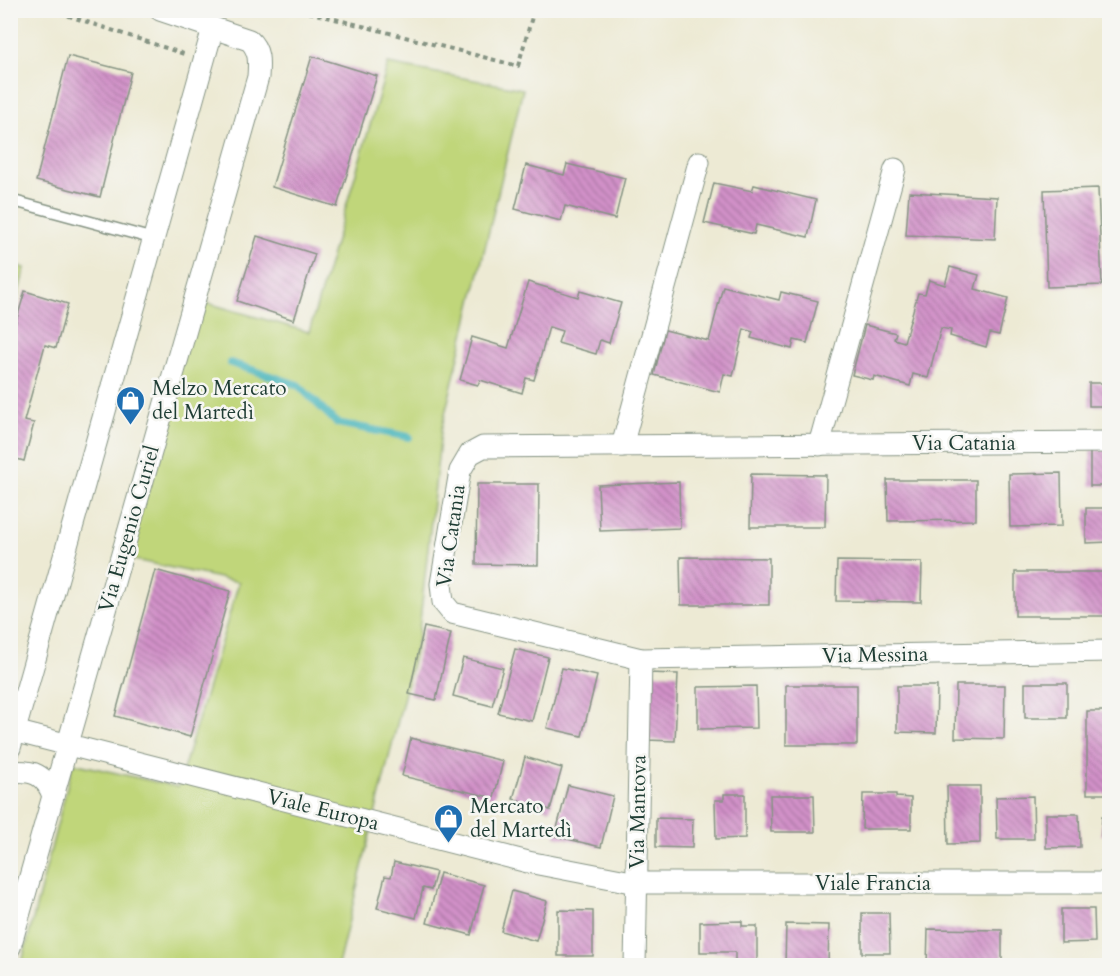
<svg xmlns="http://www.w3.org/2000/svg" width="1120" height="976" font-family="Cardo,serif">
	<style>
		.park { fill: #c0d67a; stroke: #708a57; stroke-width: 1.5 }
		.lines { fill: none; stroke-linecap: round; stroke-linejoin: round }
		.stream { stroke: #44b4ba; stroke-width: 8 }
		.building { fill: url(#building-back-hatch) }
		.lane-casing { stroke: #869484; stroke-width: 13 }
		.street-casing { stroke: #869484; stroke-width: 23 }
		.path { stroke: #869484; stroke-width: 4; stroke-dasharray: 4.5 4.5; stroke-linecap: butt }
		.lane { stroke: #fff; stroke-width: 10 }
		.street { stroke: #fff; stroke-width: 21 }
		.labels { text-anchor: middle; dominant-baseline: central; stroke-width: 5; stroke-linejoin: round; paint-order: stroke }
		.poi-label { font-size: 21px; fill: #1f3d34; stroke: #f6f6f2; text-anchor: start }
		.street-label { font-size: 21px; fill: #1f3d34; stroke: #f6f6f2 }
	</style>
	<defs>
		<pattern id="building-back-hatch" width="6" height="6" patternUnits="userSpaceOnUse" patternTransform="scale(1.5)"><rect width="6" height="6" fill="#d190c8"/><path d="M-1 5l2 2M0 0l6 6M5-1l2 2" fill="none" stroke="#a977a3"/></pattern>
	</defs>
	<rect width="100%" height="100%" fill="#f6f6f2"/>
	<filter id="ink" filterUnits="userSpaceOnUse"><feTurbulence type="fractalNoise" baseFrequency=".0167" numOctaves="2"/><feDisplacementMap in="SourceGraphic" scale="12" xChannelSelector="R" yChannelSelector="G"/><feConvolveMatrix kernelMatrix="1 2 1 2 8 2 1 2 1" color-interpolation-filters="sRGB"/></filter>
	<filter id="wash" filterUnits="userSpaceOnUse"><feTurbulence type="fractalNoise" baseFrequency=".008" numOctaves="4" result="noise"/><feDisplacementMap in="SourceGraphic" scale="24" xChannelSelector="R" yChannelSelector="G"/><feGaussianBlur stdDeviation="1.35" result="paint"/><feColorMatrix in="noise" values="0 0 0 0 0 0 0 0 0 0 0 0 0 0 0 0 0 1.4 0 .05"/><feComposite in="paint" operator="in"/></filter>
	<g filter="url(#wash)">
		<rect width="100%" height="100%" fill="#edead4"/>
		<!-- park -->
		<g class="park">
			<polygon points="388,64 523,89 441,431 418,639 338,965 21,966 73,763 178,787 239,582 120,557 193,299 309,332"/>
			<polygon points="11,264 25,268 11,322 10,264"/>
		</g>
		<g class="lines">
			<!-- stream -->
			<polyline class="stream" points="231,363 298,385 337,423 409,437"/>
		</g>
		<g id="blocks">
			<!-- building -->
			<g class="building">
				<polygon points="68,56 131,72 100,197 36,181"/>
				<polygon points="312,56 377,76 337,207 272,187"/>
				<polygon points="567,164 625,178 615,219 565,206 561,221 515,209 526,165 564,175"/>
				<polygon points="714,183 752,191 754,185 816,200 808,237 756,225 754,234 704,223"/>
				<polygon points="1098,188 1102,285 1047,287 1044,190"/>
				<polygon points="909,192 997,197 995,239 906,235"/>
				<polygon points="257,236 315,254 294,320 237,301"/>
				<polygon points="950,267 979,275 975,289 1008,298 999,335 990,333 986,347 950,336 951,330 941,328 928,378 913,374 910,386 874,376 873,380 852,375 865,325 896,333 894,339 904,342 918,293 925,294 929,280 945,285"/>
				<polygon points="528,282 578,297 580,291 621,303 609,343 600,340 596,354 558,343 562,331 549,327 534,380 526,378 522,393 480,380 478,385 460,380 472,337 508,348"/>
				<polygon points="723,286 779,300 781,292 818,301 807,343 794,340 792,349 751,338 753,332 744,329 733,376 724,374 720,392 654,375 665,330 709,341"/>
				<polygon points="25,291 68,304 56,348 45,345 24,421 34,423 24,461 10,457 10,342"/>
				<rect x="1089" y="383" width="21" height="23"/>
				<rect x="1090" y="450" width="20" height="36"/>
				<polygon points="1061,473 1062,526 1010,527 1009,474"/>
				<polygon points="751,474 826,475 825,527 750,527"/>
				<polygon points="887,480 976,480 976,520 888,521"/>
				<polygon points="679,482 680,528 600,531 598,485"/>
				<polygon points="477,484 539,484 538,565 476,564"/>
				<polygon points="1086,508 1110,508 1110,542 1086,543"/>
				<polygon points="680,557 769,558 769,605 681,605"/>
				<polygon points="837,561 922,562 921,602 836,601"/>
				<polygon points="155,570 230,591 190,737 115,716"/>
				<rect x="1015" y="572" width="95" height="44"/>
				<polygon points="424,627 451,633 436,700 409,694"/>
				<polygon points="515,649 548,657 532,721 498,713"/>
				<polygon points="463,658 503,668 492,706 453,696"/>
				<polygon points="562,668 597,676 582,736 547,728"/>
				<polygon points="648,673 678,674 675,741 646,740"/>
				<rect x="1025" y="683" width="42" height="35"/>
				<rect x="786" y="685" width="71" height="60"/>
				<polygon points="956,685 1005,685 1004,739 955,738"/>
				<polygon points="756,686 757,728 698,729 698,687"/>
				<polygon points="897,686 937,686 936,733 897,732"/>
				<rect x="1087" y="711" width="23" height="83"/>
				<polygon points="411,738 503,761 494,798 402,776"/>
				<polygon points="525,757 562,768 550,810 513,799"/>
				<polygon points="568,785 613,796 601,847 555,836"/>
				<polygon points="947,786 980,786 980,843 948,844"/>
				<polygon points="724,794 745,794 745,838 716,839 715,800 724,800"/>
				<polygon points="863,794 896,794 896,797 911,798 911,829 862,829"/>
				<polygon points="770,795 814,795 815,832 771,832"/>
				<polygon points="1033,796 1034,839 997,839 996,797"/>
				<polygon points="1046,814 1079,814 1080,847 1046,848"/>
				<polygon points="1102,816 1110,816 1110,835 1101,835"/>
				<polygon points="656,818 693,819 692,848 656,847"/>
				<polygon points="394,862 436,872 431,890 423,888 416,918 377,908 385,876 391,877"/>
				<polygon points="440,873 484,885 471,935 427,923"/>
				<polygon points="512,891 547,901 536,941 501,931"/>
				<polygon points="1061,909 1094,909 1095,942 1061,943"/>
				<polygon points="558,910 593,911 593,956 558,956"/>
				<polygon points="862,913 889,913 890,953 862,953"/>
				<polygon points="742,921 742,926 757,926 757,966 735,966 735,952 700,952 700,922"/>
				<polygon points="786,924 829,925 828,966 785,966"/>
				<polygon points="928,929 1002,930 1002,965 927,965"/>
			</g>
		</g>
	</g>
	<g filter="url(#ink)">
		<use href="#blocks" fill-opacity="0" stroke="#869484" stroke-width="1.5"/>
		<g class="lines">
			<defs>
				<polyline id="lane" points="10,200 154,239"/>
				<g id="street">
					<polyline points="1110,442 483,447 470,454 460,471 441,584 443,602 452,613 641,659 1110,651"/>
					<polyline points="819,445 895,169"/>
					<polyline points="622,446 699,162"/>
					<polyline points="10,730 528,862 637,883 1110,883"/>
					<polyline points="10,748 213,28"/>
					<path d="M10,772C33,770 45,774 53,796"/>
					<path d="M10,947L258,77C259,62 260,50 249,40L160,10"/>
					<polyline points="635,966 641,659"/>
				</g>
			</defs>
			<!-- lane casing -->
			<use href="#lane" class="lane-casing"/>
			<!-- street casing -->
			<use href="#street" class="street-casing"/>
			<!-- path -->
			<g class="path">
				<polyline points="51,10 184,54"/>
				<polyline points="300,10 518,66 534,10"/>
			</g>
			<!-- lane -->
			<use href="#lane" class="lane"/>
			<!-- street -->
			<use href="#street" class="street"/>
		</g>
	</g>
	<!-- icons -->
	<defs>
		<symbol id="shop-pin" viewBox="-11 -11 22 30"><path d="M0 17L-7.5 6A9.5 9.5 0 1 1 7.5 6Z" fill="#1f6fb2" stroke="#f6f6f2"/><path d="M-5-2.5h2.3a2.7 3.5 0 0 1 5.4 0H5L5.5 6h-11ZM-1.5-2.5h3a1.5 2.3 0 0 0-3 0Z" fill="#fff"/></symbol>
	</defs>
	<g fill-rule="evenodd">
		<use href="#shop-pin" x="114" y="384" width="33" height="45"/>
		<use href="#shop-pin" x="432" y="802" width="33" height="45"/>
	</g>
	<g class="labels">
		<!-- poi labels -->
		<g class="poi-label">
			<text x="152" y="388">Melzo Mercato<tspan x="152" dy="24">del Martedì</tspan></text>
			<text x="470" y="806">Mercato<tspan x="470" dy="24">del Martedì</tspan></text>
		</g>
		<!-- street labels -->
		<g class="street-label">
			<text x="964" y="443">Via Catania</text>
			<text transform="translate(129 529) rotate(-74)">Via Eugenio Curiel</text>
			<text transform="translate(451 536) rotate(-82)">Via Catania</text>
			<text transform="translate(875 655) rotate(-1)">Via Messina</text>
			<text transform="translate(323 810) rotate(14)">Viale Europa</text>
			<text transform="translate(638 812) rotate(-89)">Via Mantova</text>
			<text x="873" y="883">Viale Francia</text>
		</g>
	</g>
	<!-- margin -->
	<rect width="1120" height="976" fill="none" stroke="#f6f6f2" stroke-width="36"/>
</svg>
